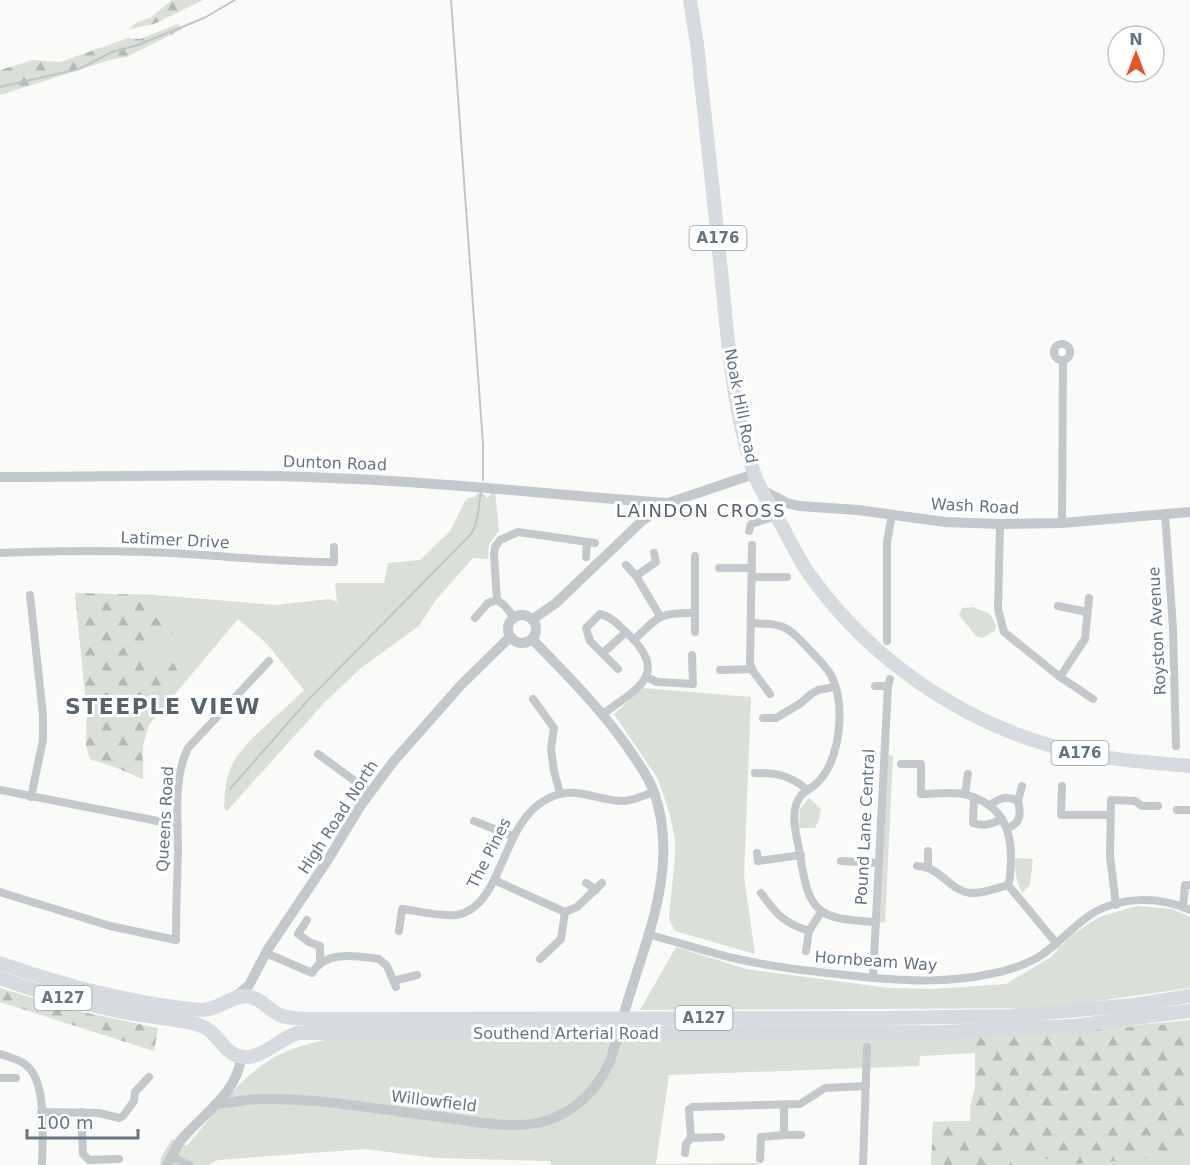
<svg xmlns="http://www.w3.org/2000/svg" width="1190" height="1165" font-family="'DejaVu Sans',sans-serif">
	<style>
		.green { fill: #dadfd7 }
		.forest { fill: url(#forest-firs) }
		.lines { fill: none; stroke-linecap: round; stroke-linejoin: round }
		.stream { stroke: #bbc7cb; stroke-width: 2 }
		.minor { stroke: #c3c8cc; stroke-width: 8 }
		.tertiary { stroke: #c3c8cc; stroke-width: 10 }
		.primary { stroke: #d6dbdf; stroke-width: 14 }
		.trunk { stroke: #d6dbdf; stroke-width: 14 }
		.labels { text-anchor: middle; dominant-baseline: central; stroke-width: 6; stroke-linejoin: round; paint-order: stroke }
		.shield { fill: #fff; stroke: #939fa8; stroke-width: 1.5 }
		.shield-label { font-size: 15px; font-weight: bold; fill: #657683 }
		.street-label { font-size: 16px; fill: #657683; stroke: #fff }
		.neighbourhood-label { font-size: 18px; letter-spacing: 1.5px; fill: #57646e; stroke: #fff }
		.district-label { font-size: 22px; font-weight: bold; letter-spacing: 1.5px; fill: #57646e; stroke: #fff }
	</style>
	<defs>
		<pattern id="forest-firs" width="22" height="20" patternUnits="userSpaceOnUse" patternTransform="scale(1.5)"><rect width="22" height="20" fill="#dadfd7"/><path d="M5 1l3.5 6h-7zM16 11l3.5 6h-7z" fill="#b4b9b4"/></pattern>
	</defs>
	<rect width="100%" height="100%" fill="#fafaf8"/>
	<!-- green -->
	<g class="green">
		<path d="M495,490L499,531L489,544L488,559L473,558L435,601L419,626L361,668L324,703L227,811L224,808C225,795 225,780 231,767C241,743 285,710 304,690L267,644L238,619L149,725L143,745V779L115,767L90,759L86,745L87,712L75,593L155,595L276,605L329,599L337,602L335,583H384L388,563L420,560L450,531L465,501L468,498L475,497L478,493L484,494L487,498Z"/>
		<polygon points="973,607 990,614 996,625 995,631 982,638 976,636 959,615 962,608"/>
		<polygon points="643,688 751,697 744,876 755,954 675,931 669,919 675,856 675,840 670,815 658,779 614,714"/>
		<polygon points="888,755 893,756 885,923 880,922"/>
		<polygon points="809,798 821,809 819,820 815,828 799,828 800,809"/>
		<path d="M1021,858L1033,859L1030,885L1022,893C1016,881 1015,872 1015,859Z"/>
		<polygon points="1137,906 1172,909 1190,917 1190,988 1047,1008 640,1010 676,947 746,969 889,988 933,989 1006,984 1051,957 1072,935 1099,917"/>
		<path d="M1190,1020V1165H931L933,1122L970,1121V1108L975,1088V1053L920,1056L919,1066L669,1075L656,1164L758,1163V1165H551L550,1161L436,1158L365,1149L218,1160L208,1165H160L161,1158L172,1139L187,1146C215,1114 244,1069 285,1052C301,1045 319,1042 335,1037L1065,1032Z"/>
	</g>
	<!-- forest -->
	<g class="forest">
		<polygon points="172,0 203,0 154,24 129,29 137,22 150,18"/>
		<polygon points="178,24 183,29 126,57 110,60 0,95 0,70 33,60 60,62 128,38 140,39"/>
		<path d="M75,593L155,595L145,605L158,620L184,617L185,629L175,634L154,626L143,653L154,660L160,670L166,673L176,658L193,663C172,686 146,714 143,746C142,757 143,768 143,779L115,767L90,759L86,745L87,712Z"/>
		<polygon points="0,988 73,1010 158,1028 154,1051 0,1002"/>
		<polygon points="1190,1023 1190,1155 1063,1165 1016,1148 1010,1155 1012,1165 931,1165 933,1122 970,1121 970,1108 975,1088 976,1038"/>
	</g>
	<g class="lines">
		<!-- stream -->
		<g class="stream">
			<polyline points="451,0 483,444 483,480"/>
			<polyline points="0,87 79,69 112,52 138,45 204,18 235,0"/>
			<path d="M230,789L308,700L471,534C479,523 478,507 481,493"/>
		</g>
		<!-- minor -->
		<g class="minor">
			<circle cx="1062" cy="352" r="8"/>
			<polyline points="1165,514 1173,628 1176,746"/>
			<polyline points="1062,523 1063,360"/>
			<polyline points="1000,524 998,609 1004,632 1060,677 1093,699"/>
			<polyline points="749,531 751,524 776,516"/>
			<polyline points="752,545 750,663 753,671 770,694"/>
			<path d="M0,553C67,550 134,550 202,555C246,558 289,562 334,562V547"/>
			<polyline points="586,557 587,542"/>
			<polyline points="626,565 636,576 660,616"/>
			<polyline points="719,568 752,568"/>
			<polyline points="636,576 656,562 654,553"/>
			<polyline points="752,577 787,577"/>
			<polyline points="30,595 43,715 43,740 31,797"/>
			<polyline points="1058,606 1087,612"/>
			<polyline points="514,617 504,605 497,600 494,554 495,547 500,540 518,532 595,543"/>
			<polyline points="475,618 488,603 497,600"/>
			<path d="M751,623C761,624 774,623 783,627C793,631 800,640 807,647C815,656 825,665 831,675C844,700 841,739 830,764C827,771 822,778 817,783C809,791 800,791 796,805C791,821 798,839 800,855C809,913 817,919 875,922"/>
			<polyline points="695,632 695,556"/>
			<path d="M634,640C658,617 659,612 694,613"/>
			<polyline points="887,641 887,542 892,514"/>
			<polyline points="603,653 626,632"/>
			<polyline points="720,670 752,669"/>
			<polyline points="646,677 657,682 693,684 692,655"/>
			<polyline points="1060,677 1085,639 1089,598"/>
			<polyline points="875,686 888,686"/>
			<polyline points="533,699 554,728 551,749 554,771 560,793"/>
			<path d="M603,714C635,690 670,675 630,636C620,627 613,617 600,614L586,628L590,641L618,669"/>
			<polyline points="763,718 776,718 801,703 811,694 818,690 835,687"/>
			<polyline points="318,754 370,792"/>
			<path d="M901,764H921V794C936,794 953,791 967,795C1002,805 1012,829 1011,862C1010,870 1011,878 1008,885L1057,944"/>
			<path d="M755,773C776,773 790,775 806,789"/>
			<polyline points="1062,786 1061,815 1110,815"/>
			<polyline points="0,790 178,825"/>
			<polyline points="965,794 968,774"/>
			<path d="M974,797L973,823C984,827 991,824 1002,819"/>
			<path d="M990,805C1000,798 1006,795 1018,801L1022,786"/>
			<polyline points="1177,810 1190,810"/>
			<polyline points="474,821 512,836"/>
			<path d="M1008,828C1021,823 1021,813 1018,801"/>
			<polyline points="757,853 758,861 801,855"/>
			<polyline points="841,861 879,863"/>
			<path d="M917,866C942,867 948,890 970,893C982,894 997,888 1008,885"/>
			<polyline points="928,866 928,851"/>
			<polyline points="494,880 565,912 577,907 602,883"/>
			<polyline points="586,883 596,890"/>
			<path d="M0,892L110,926L176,940C176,911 177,882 178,852C178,818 173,779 188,748L269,661"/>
			<path d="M761,893C777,915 784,923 809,931L821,912"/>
			<polyline points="1116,905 1110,856 1111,800 1135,801 1142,806 1158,806"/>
			<polyline points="1183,907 1185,885 1190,885"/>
			<polyline points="307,920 298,934 309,942 320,946 320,962"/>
			<path d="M399,931L402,909C418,911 443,917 457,915C504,906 500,823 547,799C575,784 595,801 623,801C633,801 644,795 654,792"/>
			<path d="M650,935C677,942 705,951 733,958C776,968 819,972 863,977C906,981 948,983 990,974C1006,971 1022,966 1037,958C1057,946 1071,928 1090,915C1119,896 1160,896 1190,910"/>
			<polyline points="806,951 809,931"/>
			<path d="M266,953L312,973C326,950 355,956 379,959L387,966L396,987"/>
			<polyline points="540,959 561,939 565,912"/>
			<polyline points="873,978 888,686 890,679"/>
			<polyline points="393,981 417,975"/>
			<path d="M0,1054C8,1057 19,1059 26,1065C48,1082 42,1140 42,1165"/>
			<polyline points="0,1078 16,1078"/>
			<polyline points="784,1105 784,1135 801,1135"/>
			<polyline points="41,1112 99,1113 119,1118 123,1116 134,1101 135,1092 149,1077"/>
			<polyline points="81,1112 83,1154 89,1160 119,1159"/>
			<polyline points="721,1137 691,1138 689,1109 692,1107 800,1104 825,1088 866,1086"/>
			<polyline points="685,1153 686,1144 691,1138"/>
			<polyline points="172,1157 189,1165"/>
			<polyline points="760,1159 761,1137 784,1135"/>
			<polyline points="863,1165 867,1047"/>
		</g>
		<!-- tertiary -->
		<g class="tertiary">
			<path d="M0,477C111,477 221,473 332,478C444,482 556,495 668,503"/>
			<polyline points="762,490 787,503 799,506 858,510 945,522 1000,524 1062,523 1190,512"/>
			<circle cx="522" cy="629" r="14"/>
			<polyline points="533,619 556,603 643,520 668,503 754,474"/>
			<polyline points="234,998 249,985 268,949 329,858 361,805 393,762 461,685 510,637"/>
			<path d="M216,1104C231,1103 246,1099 261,1099C318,1098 376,1109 433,1116C468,1120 507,1130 542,1122C573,1114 598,1090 610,1061C617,1041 622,1020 628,1000C649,932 679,863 654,792C648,775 636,760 626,745C599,707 566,674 533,640"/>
			<path d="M167,1165C172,1157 175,1147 181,1140C202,1115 239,1092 241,1056"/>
		</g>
		<!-- primary -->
		<path class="primary" d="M690,0L697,44C705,120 714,196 721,272C728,339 732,408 754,473C761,492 772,509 782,526C791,543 800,562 812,578C870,658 957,719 1052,746C1097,759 1143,762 1190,766"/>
		<!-- trunk -->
		<g class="trunk">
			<path d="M0,963C62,985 137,1005 202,1010C219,1010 231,995 247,996C262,998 268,1010 280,1015C289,1019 299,1018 308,1019L886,1018L1011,1016L1133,1005L1190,996"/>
			<path d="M0,978C41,993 85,1004 128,1013C147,1017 188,1019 204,1027C220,1035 224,1055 243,1057C262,1059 279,1039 297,1033L942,1032L1073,1026L1190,1011"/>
		</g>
	</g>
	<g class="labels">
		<!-- shield labels -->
		<g class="shield">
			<rect x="689.5" y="226" width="57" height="24" rx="4.5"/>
			<rect x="1051.5" y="741" width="57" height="24" rx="4.5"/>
			<rect x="34.5" y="986" width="57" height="24" rx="4.5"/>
			<rect x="675.5" y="1006" width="57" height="24" rx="4.5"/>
		</g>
		<g class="shield-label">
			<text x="718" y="238">A176</text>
			<text x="1080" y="753">A176</text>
			<text x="63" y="998">A127</text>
			<text x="704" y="1018">A127</text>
		</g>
		<!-- street labels -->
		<g class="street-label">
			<text transform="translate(741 406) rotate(79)">Noak Hill Road</text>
			<text transform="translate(335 463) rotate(2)">Dunton Road</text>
			<text transform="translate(975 506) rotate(3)">Wash Road</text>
			<text transform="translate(175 540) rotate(3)">Latimer Drive</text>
			<text transform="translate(1157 631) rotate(-93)">Royston Avenue</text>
			<text transform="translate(338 817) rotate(-57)">High Road North</text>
			<text transform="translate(165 819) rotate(-87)">Queens Road</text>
			<text transform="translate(865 827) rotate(-87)">Pound Lane Central</text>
			<text transform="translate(489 853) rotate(-63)">The Pines</text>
			<text transform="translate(876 961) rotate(4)">Hornbeam Way</text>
			<text x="566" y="1033">Southend Arterial Road</text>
			<text transform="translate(434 1101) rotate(7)">Willowfield</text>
		</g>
		<!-- neighbourhood labels -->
		<g class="neighbourhood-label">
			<text x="701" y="510">LAINDON CROSS</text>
		</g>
		<!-- district labels -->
		<g class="district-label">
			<text x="163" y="706">STEEPLE VIEW</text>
		</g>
	</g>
	<!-- north arrow -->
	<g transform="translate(1136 54)"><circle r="28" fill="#ffffff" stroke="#c1c8cd" stroke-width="1.5"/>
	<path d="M0-4.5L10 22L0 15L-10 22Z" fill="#e4572e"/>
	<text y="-9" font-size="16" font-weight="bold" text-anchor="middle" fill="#657683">N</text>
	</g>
	<!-- scale -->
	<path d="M27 1129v9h111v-9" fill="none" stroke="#657683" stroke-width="3"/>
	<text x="36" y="1129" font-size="18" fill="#657683" stroke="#ffffff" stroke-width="4.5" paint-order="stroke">100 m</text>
</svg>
